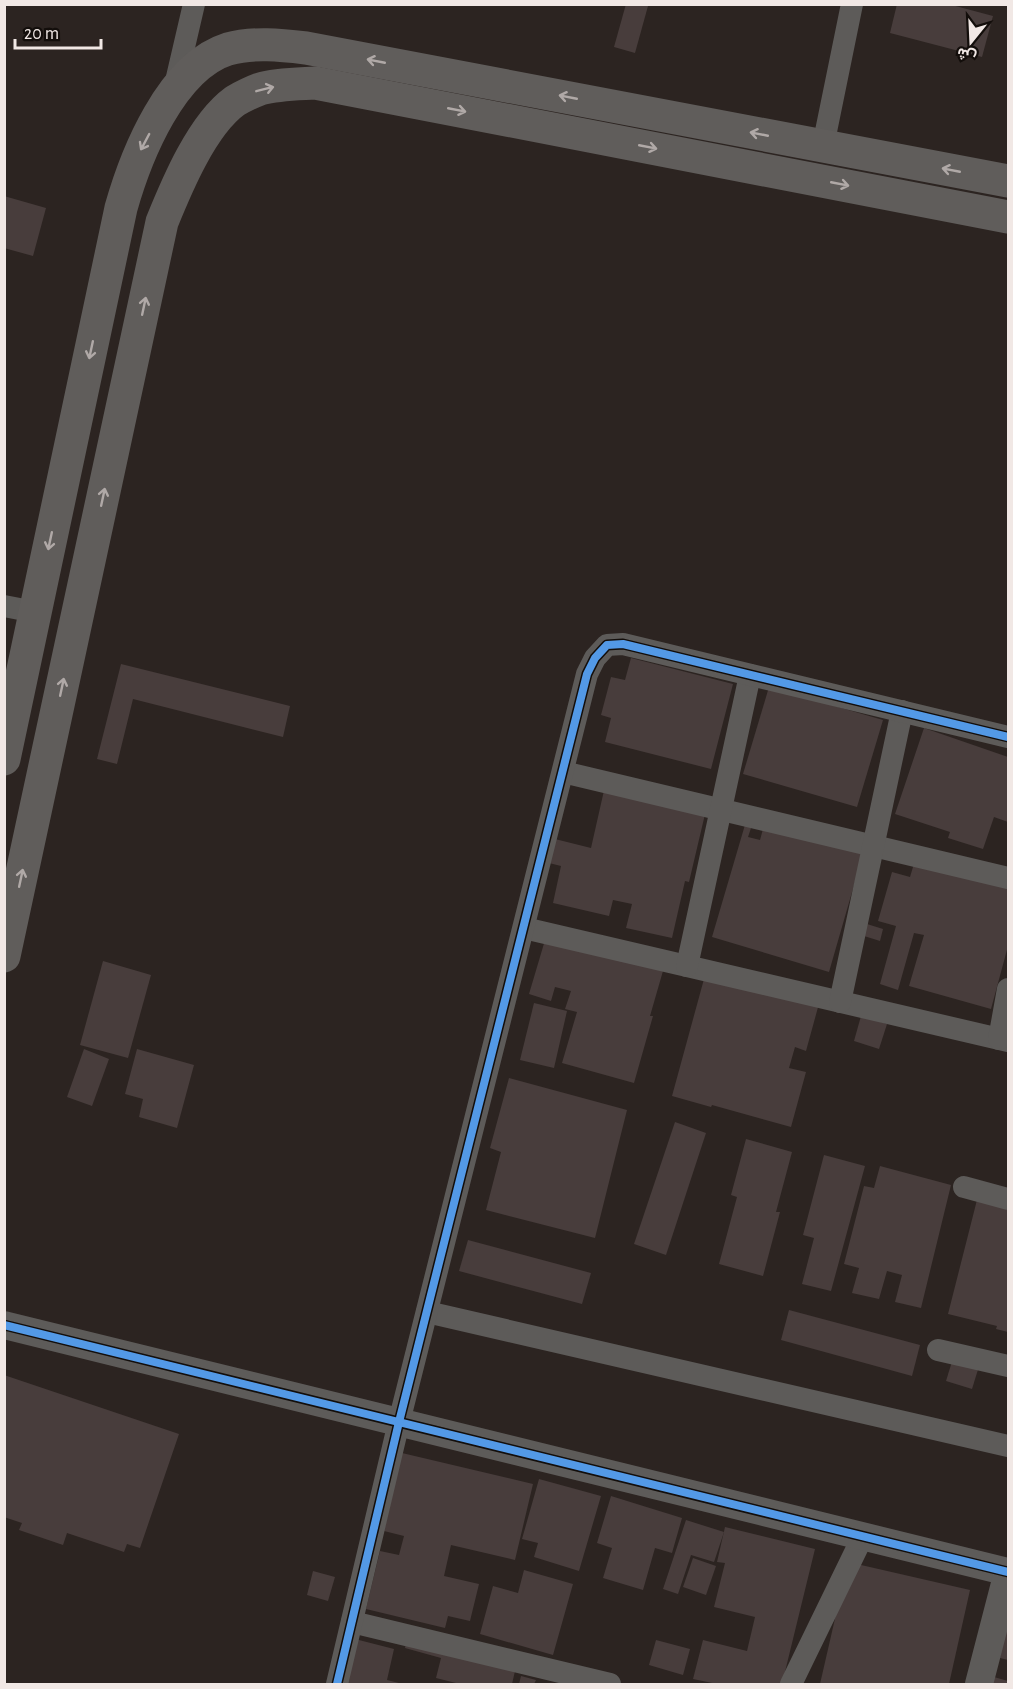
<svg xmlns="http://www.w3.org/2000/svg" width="1013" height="1689" font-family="'Alegreya Sans',Vazirmatn,sans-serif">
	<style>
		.building { fill: #483d3c }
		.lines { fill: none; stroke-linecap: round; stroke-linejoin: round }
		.minor { stroke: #5d5b59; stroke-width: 22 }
		.tertiary { stroke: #5d5b59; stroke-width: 28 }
		.secondary { stroke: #605d5b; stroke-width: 33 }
		.cycleway-casing { stroke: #130e0b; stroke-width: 11 }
		.cycleway { stroke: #5399e6; stroke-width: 8 }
		.oneway { stroke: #b0a9a7 }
	</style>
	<rect width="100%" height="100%" fill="#2c2421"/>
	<!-- building -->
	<g class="building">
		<polygon points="626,4 648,6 635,53 614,47"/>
		<polygon points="897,4 948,4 993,16 982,57 890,33"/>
		<polygon points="4,196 46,208 33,256 4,248"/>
		<polygon points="631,658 733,684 711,769 605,742 611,718 601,715 611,677 625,680"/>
		<polygon points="121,664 290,706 283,737 133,699 117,764 97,759"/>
		<polygon points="769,687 883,720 857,807 743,774"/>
		<polygon points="924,728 1008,757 1008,822 994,817 983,849 948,838 950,832 895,814"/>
		<polygon points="605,786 706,810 689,882 685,881 672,938 626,928 632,904 613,900 609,916 553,903 561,866 549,863 555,839 591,848"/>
		<polygon points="747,818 754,819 748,837 760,840 766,818 865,847 829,972 712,937"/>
		<polygon points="916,857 1008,883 1008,946 991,1009 909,986 924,935 914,933 898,990 880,984 896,926 878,921 892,872 910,877"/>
		<polygon points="867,924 883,929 880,941 864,936"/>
		<polygon points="548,930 665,964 650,1016 653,1016 634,1083 562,1063 577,1012 565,1009 571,991 555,987 551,1001 529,994"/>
		<polygon points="103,961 151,975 128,1058 80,1045"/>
		<polygon points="707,968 820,1000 806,1051 795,1047 789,1068 806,1072 791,1127 712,1105 711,1107 672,1096"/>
		<polygon points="534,1003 567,1011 554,1068 520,1060"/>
		<polygon points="861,1016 887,1024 879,1049 854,1041"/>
		<polygon points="84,1049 109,1059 92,1106 67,1097"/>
		<polygon points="137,1049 194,1065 177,1128 139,1117 143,1099 125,1094"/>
		<polygon points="509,1078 627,1110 595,1238 486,1210 501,1152 490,1148"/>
		<polygon points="675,1122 706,1133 666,1255 634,1244"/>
		<polygon points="746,1139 792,1152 776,1212 780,1212 763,1276 719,1264 737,1197 731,1195"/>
		<polygon points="824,1155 865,1166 831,1291 802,1284 814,1238 803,1235"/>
		<polygon points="880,1166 951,1185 921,1308 895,1302 902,1275 887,1271 879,1299 852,1293 859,1268 844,1264 864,1186 874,1188"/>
		<polygon points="979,1192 1008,1200 1008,1332 996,1329 997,1326 948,1314"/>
		<polygon points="468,1240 591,1273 582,1304 459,1271"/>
		<polygon points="789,1310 920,1345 912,1376 781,1340"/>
		<polygon points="954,1355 980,1363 972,1389 946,1381"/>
		<polygon points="4,1375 179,1434 140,1548 127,1544 124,1552 67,1533 63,1545 19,1530 22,1523 4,1517"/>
		<polygon points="402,1453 533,1484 515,1560 451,1545 444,1576 479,1584 470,1621 448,1616 445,1628 366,1609 380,1551 399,1555 404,1536 384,1531"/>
		<polygon points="539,1479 601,1496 579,1571 534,1557 538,1543 522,1539"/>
		<polygon points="611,1496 682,1518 672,1553 655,1548 643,1590 603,1578 612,1548 597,1543"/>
		<polygon points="686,1520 724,1532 714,1562 691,1555 678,1594 663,1589"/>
		<polygon points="725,1527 815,1549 782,1684 717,1684 693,1679 703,1640 747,1651 755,1617 714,1607 725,1563 717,1562"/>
		<polygon points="693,1558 716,1566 706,1595 683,1587"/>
		<polygon points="848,1562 970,1590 949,1684 820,1684"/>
		<polygon points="524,1570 573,1584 553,1655 480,1634 493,1586 518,1593"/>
		<polygon points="313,1571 335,1577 328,1601 307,1595"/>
		<polygon points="1008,1604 1008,1660 1000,1658"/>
		<polygon points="355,1639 394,1649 387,1680 403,1684 345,1684"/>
		<polygon points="656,1640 690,1649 683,1675 649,1665"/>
		<polygon points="406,1643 515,1671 512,1684 460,1684 436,1678 441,1658 405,1648"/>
		<polygon points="987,1675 1008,1681 1008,1684 984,1684"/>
		<polygon points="521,1676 536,1680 534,1684 519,1684"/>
	</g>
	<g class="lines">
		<!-- minor -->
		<g class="minor">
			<polyline points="174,90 194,4"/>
			<polyline points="823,146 852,4"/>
			<polyline points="4,606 35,612"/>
			<polyline points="563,772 1008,878"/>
			<polyline points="524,928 1008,1041"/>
			<polyline points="687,966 750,675"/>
			<polyline points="840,1002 902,711"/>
			<polyline points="999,1039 1008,989"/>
			<polyline points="964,1187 1008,1199"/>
			<polyline points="427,1312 1008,1446"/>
			<polyline points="938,1350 1008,1366"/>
			<polyline points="352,1622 610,1684"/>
			<polyline points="337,1684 399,1422 587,674 595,658 607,645 623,644 1008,737"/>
			<polyline points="791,1684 863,1536"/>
		</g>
		<!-- tertiary -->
		<g class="tertiary">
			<polyline points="4,1325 1008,1572"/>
			<polyline points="979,1684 1008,1572"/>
		</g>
		<!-- secondary -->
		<g class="secondary">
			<path d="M4,759L121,208C136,155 171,67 228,49C253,42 281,45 306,48L1008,181"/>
			<path d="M4,956L162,222C177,185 202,125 235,101C242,97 252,92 260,89C277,84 297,84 315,83L1008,217"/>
		</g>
		<defs>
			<g id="cycleway">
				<polyline points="4,1325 1008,1572"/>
				<polyline points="337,1684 399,1422 587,674 595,658 607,645 623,644 1008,737"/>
			</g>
		</defs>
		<!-- cycleway casing -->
		<use href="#cycleway" class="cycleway-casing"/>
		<!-- cycleway -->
		<use href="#cycleway" class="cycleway"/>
	</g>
	<!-- one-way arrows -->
	<defs><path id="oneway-shaft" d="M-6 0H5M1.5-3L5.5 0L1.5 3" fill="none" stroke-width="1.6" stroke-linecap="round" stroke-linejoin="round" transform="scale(1.5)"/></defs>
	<g class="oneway">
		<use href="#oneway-shaft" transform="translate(376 61) rotate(-169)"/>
		<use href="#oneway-shaft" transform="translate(265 89) rotate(-14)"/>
		<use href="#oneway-shaft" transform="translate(568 97) rotate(-169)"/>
		<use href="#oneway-shaft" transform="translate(457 110) rotate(11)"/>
		<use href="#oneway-shaft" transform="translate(759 134) rotate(-169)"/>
		<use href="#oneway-shaft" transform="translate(145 142) rotate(118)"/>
		<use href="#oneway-shaft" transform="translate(648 147) rotate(11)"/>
		<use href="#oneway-shaft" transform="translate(951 170) rotate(-169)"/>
		<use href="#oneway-shaft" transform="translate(840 184) rotate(11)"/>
		<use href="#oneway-shaft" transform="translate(144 306) rotate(-78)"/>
		<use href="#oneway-shaft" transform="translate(91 350) rotate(102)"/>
		<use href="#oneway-shaft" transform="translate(103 497) rotate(-78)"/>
		<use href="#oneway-shaft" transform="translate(50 541) rotate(102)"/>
		<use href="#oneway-shaft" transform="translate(62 687) rotate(-78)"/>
		<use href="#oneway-shaft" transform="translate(21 878) rotate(-78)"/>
	</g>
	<!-- border -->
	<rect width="1013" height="1689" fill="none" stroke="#f1e8e5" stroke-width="12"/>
	<!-- north arrow -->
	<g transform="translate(971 42) rotate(198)" stroke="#130e0b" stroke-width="4.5" paint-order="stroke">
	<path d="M0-4.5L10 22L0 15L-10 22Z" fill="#f1e8e5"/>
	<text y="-9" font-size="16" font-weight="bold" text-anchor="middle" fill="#f1e8e5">ش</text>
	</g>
	<!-- scale -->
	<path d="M15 39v9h86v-9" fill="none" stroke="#f1e8e5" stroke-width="3"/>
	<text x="24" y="39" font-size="18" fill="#f1e8e5" stroke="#130e0b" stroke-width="4.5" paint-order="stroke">20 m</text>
</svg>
